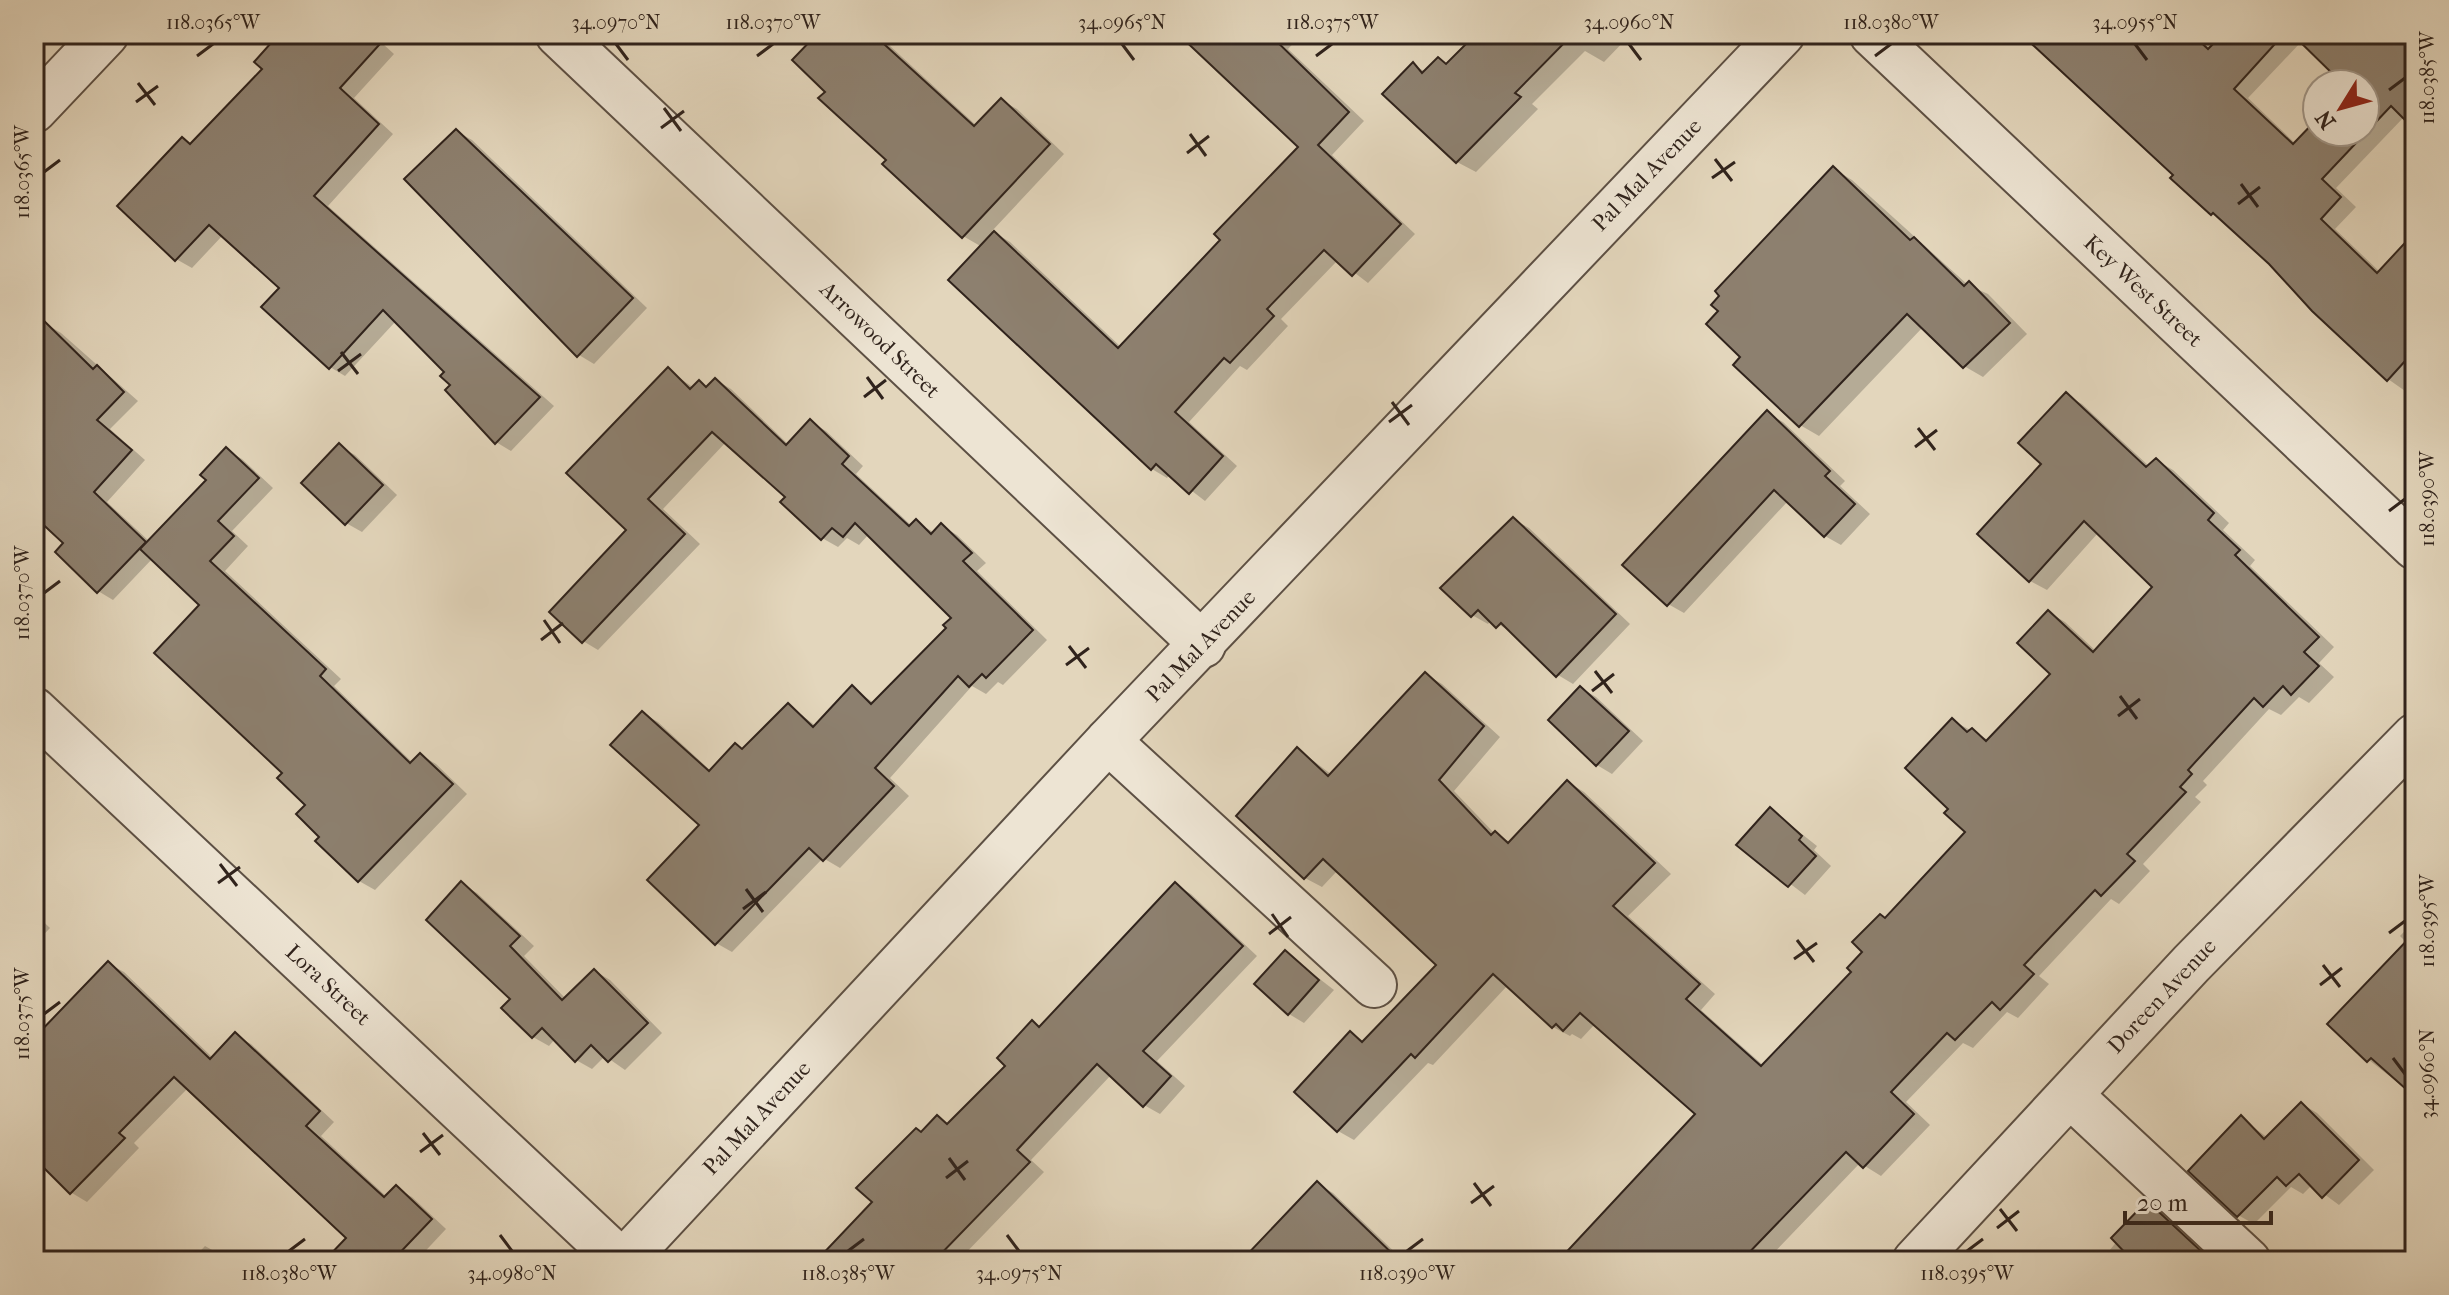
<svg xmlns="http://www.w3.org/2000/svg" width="2449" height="1295" font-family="'IM FELL French Canon',serif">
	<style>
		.shadow { fill: #0003; fill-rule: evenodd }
		.building { fill: #8d806f; stroke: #30231c; stroke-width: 2 }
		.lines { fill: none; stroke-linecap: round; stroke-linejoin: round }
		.minor-casing { stroke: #5d5044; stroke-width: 48 }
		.minor { stroke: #ede4d3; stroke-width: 44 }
		.ticks { fill: none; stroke: #30231c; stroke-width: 3 }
		.labels { text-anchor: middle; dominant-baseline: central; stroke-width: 6; stroke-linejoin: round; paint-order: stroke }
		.street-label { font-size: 22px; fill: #30231c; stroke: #ede4d3 }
		.neatline { fill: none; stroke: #30231c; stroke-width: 3 }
		.ticks-label { font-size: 20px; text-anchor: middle; fill: #30231c }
	</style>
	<rect width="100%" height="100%" fill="#e3d6bc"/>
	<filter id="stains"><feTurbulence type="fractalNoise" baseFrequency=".0025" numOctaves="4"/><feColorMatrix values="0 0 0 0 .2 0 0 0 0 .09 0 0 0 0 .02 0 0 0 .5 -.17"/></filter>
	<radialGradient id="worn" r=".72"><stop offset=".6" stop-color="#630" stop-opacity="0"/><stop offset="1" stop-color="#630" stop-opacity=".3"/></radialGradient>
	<!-- shadow -->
	<g class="shadow">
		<polygon points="282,34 372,34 394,54 354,98 393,134 328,206 554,406 511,451 496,442 447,371 396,321 345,376 330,367 282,288 223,235 192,268 176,259 183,140 192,145 264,69"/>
		<polygon points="819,34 877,34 977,126 1001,100 1017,109 1064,154 992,231 1010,242 1122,348 1223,240 1300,147 1181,34 1302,34 1288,49 1364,121 1332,155 1415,234 1368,283 1338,260 1281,319 1288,326 1247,370 1240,366 1189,422 1237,466 1205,501 1170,474 1167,478 1152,469 982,247 963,236 828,91"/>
		<polygon points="1478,34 1631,34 1604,62 1585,51 1532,104 1538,109 1476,172 1457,162 1385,94 1413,65 1426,72 1438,59 1448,65"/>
		<path d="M2024,34H2415V127L2404,117L2336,188L2356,207L2335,229L2380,272L2415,235V398L2388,379L2270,263ZM2302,41L2346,84H2365V132H2317V122L2296,144L2248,98Z"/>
		<polygon points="456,131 472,140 647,308 594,364 579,355"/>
		<polygon points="1834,169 1852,180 1968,285 1988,294 2027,334 1983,377 1964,366 1923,327 1819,436 1800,425 1743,357"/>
		<polygon points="34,317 61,333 138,401 110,429 145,460 107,502 150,542 208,480 227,450 242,459 273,488 232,531 248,546 225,571 341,679 334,686 413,763 421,755 436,764 467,794 375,890 359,881 322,837 308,805 285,773 202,604 153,558 113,600 98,591 66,543 34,481"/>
		<polygon points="668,370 694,388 699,383 708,388 716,380 731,389 789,445 811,422 826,431 863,466 856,474 912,526 916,522 935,533 942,526 957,535 986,563 977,571 1047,640 1003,685 998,682 986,694 972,686 890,778 909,796 840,868 823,858 732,952 716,943 702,825 642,713 658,722 711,771 743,750 788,705 816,726 852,688 874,703 949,628 954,618 869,534 859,545 847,538 838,547 822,538 787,497 726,442 663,509 700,544 598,650 583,641 628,530"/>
		<polygon points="2066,395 2082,404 2150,467 2156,460 2173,470 2229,523 2223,530 2255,560 2250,566 2334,647 2319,663 2334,677 2309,703 2299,697 2281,715 2269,709 2203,781 2207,785 2195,797 2201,802 2143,864 2150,871 2119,904 2111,899 2039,976 2049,984 2018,1018 2007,1012 1973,1048 1963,1043 1906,1102 1930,1125 1881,1176 1860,1163 1766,1261 1561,1261 1698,1114 1595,1024 1581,1039 1572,1034 1570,1036 1553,1027 1508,985 1433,1065 1428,1063 1354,1140 1338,1131 1351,1034 1365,1042 1439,964 1338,870 1322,887 1305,878 1298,749 1332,775 1425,674 1442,684 1500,737 1454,791 1495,834 1512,843 1568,782 1584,792 1671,874 1628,916 1715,994 1701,1010 1764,1066 1854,972 1886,920 1968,832 1951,809 1952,720 1990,741 2053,674 2048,612 2065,622 2097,652 2155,587 2098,533 2047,590 2030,581 1979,534 2044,464"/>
		<polygon points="1767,413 1783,422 1845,481 1840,486 1870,514 1841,545 1825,536 1788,501 1684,613 1668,604 1625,565"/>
		<polygon points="339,446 355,455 397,495 362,532 346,523"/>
		<polygon points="1513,519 1529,528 1630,624 1573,684 1558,675 1515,634 1491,620 1488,624 1472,615 1443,588"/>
		<polygon points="1581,688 1596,697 1643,741 1612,774 1597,765"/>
		<polygon points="1770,809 1817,846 1814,850 1831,866 1805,895 1738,844"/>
		<polygon points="462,884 477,893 534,946 524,956 566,999 595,971 610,980 662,1033 625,1070 605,1056 592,1069 576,1060 555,1039 549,1046 533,1037 504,1008 513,999"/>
		<polygon points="1176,885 1191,894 1257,956 1157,1061 1185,1086 1160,1114 1144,1105 1111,1075 1031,1160 1044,1172 958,1261 819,1261 874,1202 922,1133 938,1117 949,1124 1008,1066 1033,1023 1041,1028"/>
		<polygon points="34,913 50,928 34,945"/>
		<polygon points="2415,920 2415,1096 2369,1060 2407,943 2400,936"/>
		<polygon points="1286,953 1334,990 1304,1023 1289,1014"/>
		<polygon points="109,964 124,972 213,1058 235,1035 251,1044 334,1122 321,1136 387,1197 396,1188 412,1197 446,1229 416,1261 327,1261 348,1238 188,1088 134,1143 139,1148 87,1202 72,1193 34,1155 34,1041"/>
		<polygon points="2302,1104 2317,1113 2374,1170 2339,1205 2312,1185 2303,1194 2291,1187 2254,1224 2238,1215 2241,1118 2268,1138"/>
		<polygon points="1318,1184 1333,1193 1404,1261 1250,1261"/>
		<polygon points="2147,1204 2163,1213 2214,1261 2101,1261"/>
		<polygon points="205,1246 221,1255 227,1261 191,1261"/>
	</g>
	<!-- building -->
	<g class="building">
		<polygon points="279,34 389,34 340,88 379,124 314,196 540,397 495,444 445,390 450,385 440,376 444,372 383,310 329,369 261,307 279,288 209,225 175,261 117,206 182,137 190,144 262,69 254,62"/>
		<polygon points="817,34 873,34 974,126 1001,98 1050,144 962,238 882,164 886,160 818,98 825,92 792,60"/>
		<polygon points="1178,34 1269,34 1349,112 1318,145 1401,224 1352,276 1324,250 1267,309 1274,316 1230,363 1224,358 1175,412 1223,456 1189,494 1156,464 1151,470 948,280 994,231 1118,348 1220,240 1214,234 1298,147"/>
		<polygon points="1476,34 1573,34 1515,93 1521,97 1456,163 1382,94 1413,62 1422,73 1438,57 1446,64"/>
		<polygon points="2021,34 2192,34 2208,49 2223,34 2284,34 2234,89 2293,144 2317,119 2317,132 2365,132 2365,84 2343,84 2292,34 2415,34 2415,130 2391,106 2322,179 2341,197 2321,219 2377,273 2415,232 2415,350 2387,381 2312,311 2269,264 2213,213 2211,215 2170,178 2173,175"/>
		<polygon points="456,129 633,298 577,357 404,179"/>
		<polygon points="1833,166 1910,240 1914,237 1964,286 1969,281 2010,323 1963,368 1907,314 1799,427 1733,365 1740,357 1706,324 1718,311 1711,305 1719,296 1715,291"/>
		<polygon points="34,311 93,369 97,365 124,392 97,420 132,450 94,492 146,542 97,593 55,552 63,543 34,516"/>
		<polygon points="668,367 690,389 699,380 706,387 715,378 786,445 810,419 849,456 842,464 909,526 916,519 931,534 941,523 972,553 963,561 1033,630 986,678 982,674 969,687 958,676 875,768 894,786 823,861 809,848 715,945 647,880 699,825 610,745 642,711 709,771 735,743 742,749 788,703 813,727 852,685 871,704 946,628 943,625 951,618 855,523 843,537 832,528 821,540 780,502 785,497 712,432 648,499 685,534 582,643 549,612 626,530 566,473"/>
		<polygon points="2066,392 2146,467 2156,458 2214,513 2208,520 2240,550 2235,555 2319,637 2304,652 2319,666 2291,695 2283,686 2263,707 2254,698 2188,770 2192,774 2180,787 2186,792 2127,854 2135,861 2101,896 2095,890 2024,965 2034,974 2000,1010 1992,1002 1955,1040 1947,1033 1891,1092 1914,1114 1863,1168 1846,1152 1741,1261 1558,1261 1695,1114 1580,1013 1563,1031 1556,1024 1552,1028 1493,974 1415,1058 1411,1054 1337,1132 1294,1092 1350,1031 1362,1042 1436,965 1323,859 1304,879 1236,816 1297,747 1328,776 1425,672 1484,726 1439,780 1491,835 1495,831 1508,843 1567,780 1655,863 1613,906 1700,984 1686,999 1761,1066 1851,972 1847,968 1862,952 1852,942 1880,914 1885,918 1965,832 1944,813 1948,809 1905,768 1952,718 1967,732 1972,728 1986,741 2050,674 2017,643 2048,610 2093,652 2152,587 2084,521 2029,582 1977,534 2041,464 2018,443"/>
		<polygon points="1767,410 1830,471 1825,476 1855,504 1824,537 1774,490 1667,606 1622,565"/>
		<polygon points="339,443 383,485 345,525 301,483"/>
		<polygon points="226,447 259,478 218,521 234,536 210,561 326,669 320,676 410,763 420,753 453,784 358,882 315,841 319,837 296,814 305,805 277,778 282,773 154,653 199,605 140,549 206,480 200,475"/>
		<polygon points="1513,517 1616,614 1556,677 1501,623 1496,628 1478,610 1471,617 1440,588"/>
		<polygon points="1580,686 1629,731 1596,766 1548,720"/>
		<polygon points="1770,807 1802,836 1799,840 1816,856 1788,887 1736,845"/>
		<polygon points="461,881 520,936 510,946 562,1000 594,969 648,1023 608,1062 591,1045 575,1062 542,1028 532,1038 501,1008 510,999 426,920"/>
		<polygon points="1175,882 1243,946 1143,1051 1171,1076 1143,1107 1097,1064 1017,1150 1030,1162 934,1261 816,1261 872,1202 856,1188 916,1128 921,1132 937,1115 947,1124 1005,1066 997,1058 1032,1020 1039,1027"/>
		<polygon points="2415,932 2415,1097 2371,1058 2367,1062 2327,1024"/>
		<polygon points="1285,950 1319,980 1288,1015 1254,984"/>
		<polygon points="108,961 210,1059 235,1032 320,1111 306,1126 384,1197 396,1185 432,1219 392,1261 324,1261 346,1238 174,1077 119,1133 125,1138 70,1194 34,1158 34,1038"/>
		<polygon points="2301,1102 2359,1160 2322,1198 2299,1174 2286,1186 2277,1177 2237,1217 2188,1171 2241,1115 2264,1139"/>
		<polygon points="1317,1181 1400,1261 1241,1261"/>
		<polygon points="2147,1201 2202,1252 2193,1261 2133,1261 2111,1238"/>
	</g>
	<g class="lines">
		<defs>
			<g id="minor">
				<polyline points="558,34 1203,645"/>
				<polyline points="1872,34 2415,547"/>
				<polyline points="34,110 106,34"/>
				<polyline points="34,710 621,1261"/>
				<polyline points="1108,741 1374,985"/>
				<polyline points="2070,1095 2248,1261"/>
				<polyline points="624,1261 1108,741 1782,34"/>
				<polyline points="1915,1261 2191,964 2415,736"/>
			</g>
		</defs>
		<!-- minor casing -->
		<use href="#minor" class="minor-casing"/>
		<!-- minor -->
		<use href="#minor" class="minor"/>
	</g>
	<!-- ticks -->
	<path class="ticks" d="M616,44L628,60M1122,44L1134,60M1629,44L1641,60M2135,44L2147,60M197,56L213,44M757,56L773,44M1316,56L1332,44M1875,56L1891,44M138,83L155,105M2389,90L2405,78M136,102L158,86M664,108L681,131M661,128L684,111M1190,134L1206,156M1187,153L1209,136M1715,159L1732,181M44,172L60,160M1712,178L1735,162M2241,184L2258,207M2238,204L2260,187M341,352L358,374M338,371L361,354M867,377L883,399M864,397L886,380M1392,402L1409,425M1389,422L1412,405M1918,428L1935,450M1915,447L1937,430M2389,511L2405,499M44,593L60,581M544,620L560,643M541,640L563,623M1069,646L1086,668M1066,665L1089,648M1595,671L1612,693M1592,691L1614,674M2120,696L2137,719M2118,716L2140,699M220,864L237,886M218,883L240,867M746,889L763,912M743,909L766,892M1272,914L1288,937M2389,933L2405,921M1269,934L1291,917M1797,940L1814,962M1794,959L1817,943M2323,965L2340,987M2320,985L2342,968M44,1014L60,1002M2393,1058L2405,1074M423,1133L440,1155M420,1152L443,1135M949,1158L965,1180M946,1178L968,1161M1474,1183L1491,1206M1471,1203L1494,1186M2000,1209L2017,1231M1997,1228L2019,1211M500,1235L512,1251M1007,1235L1019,1251M289,1251L305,1239M848,1251L864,1239M1407,1251L1423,1239M1967,1251L1983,1239"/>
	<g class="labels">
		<!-- street labels -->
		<g class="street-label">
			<text transform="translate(1647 175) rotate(-46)">Pal Mal Avenue</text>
			<text transform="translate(2143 291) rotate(43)">Key West Street</text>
			<text transform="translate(880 340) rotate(44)">Arrowood Street</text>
			<text transform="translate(1201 646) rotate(-46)">Pal Mal Avenue</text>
			<text transform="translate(328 985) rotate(43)">Lora Street</text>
			<text transform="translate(2162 996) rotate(-47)">Doreen Avenue</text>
			<text transform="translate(757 1118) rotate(-47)">Pal Mal Avenue</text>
		</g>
	</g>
	<!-- margin -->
	<rect width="2449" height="1295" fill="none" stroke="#e3d6bc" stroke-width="88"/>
	<!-- north arrow -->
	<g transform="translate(2341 108) rotate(233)"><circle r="38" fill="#ede4d3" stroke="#a1978a" stroke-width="2"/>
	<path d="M0-6L14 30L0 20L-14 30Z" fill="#8f2418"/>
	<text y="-12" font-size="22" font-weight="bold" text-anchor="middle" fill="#30231c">N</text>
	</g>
	<!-- scale -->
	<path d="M2125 1211v12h146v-12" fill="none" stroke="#30231c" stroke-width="4"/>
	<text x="2137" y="1211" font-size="24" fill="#30231c" stroke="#ede4d3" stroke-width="6" paint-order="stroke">20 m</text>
	<rect x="44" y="44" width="2361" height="1207" class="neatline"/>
	<g class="ticks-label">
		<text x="213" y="29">118.0365°W</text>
		<text x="616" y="29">34.0970°N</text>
		<text x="773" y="29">118.0370°W</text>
		<text x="1122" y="29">34.0965°N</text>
		<text x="1332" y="29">118.0375°W</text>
		<text x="1629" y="29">34.0960°N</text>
		<text x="1891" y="29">118.0380°W</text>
		<text x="2135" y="29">34.0955°N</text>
		<text transform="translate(2427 78) rotate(-90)" y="7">118.0385°W</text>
		<text transform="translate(22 172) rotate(-90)" y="7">118.0365°W</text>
		<text transform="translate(2427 499) rotate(-90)" y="7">118.0390°W</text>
		<text transform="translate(22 593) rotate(-90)" y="7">118.0370°W</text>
		<text transform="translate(2427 921) rotate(-90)" y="7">118.0395°W</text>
		<text transform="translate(22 1014) rotate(-90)" y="7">118.0375°W</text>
		<text transform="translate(2427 1074) rotate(-90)" y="7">34.0960°N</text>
		<text x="289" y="1280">118.0380°W</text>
		<text x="512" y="1280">34.0980°N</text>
		<text x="848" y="1280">118.0385°W</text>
		<text x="1019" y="1280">34.0975°N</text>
		<text x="1407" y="1280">118.0390°W</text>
		<text x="1967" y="1280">118.0395°W</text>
	</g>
	<rect width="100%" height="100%" filter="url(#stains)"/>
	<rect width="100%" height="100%" fill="url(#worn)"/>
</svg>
